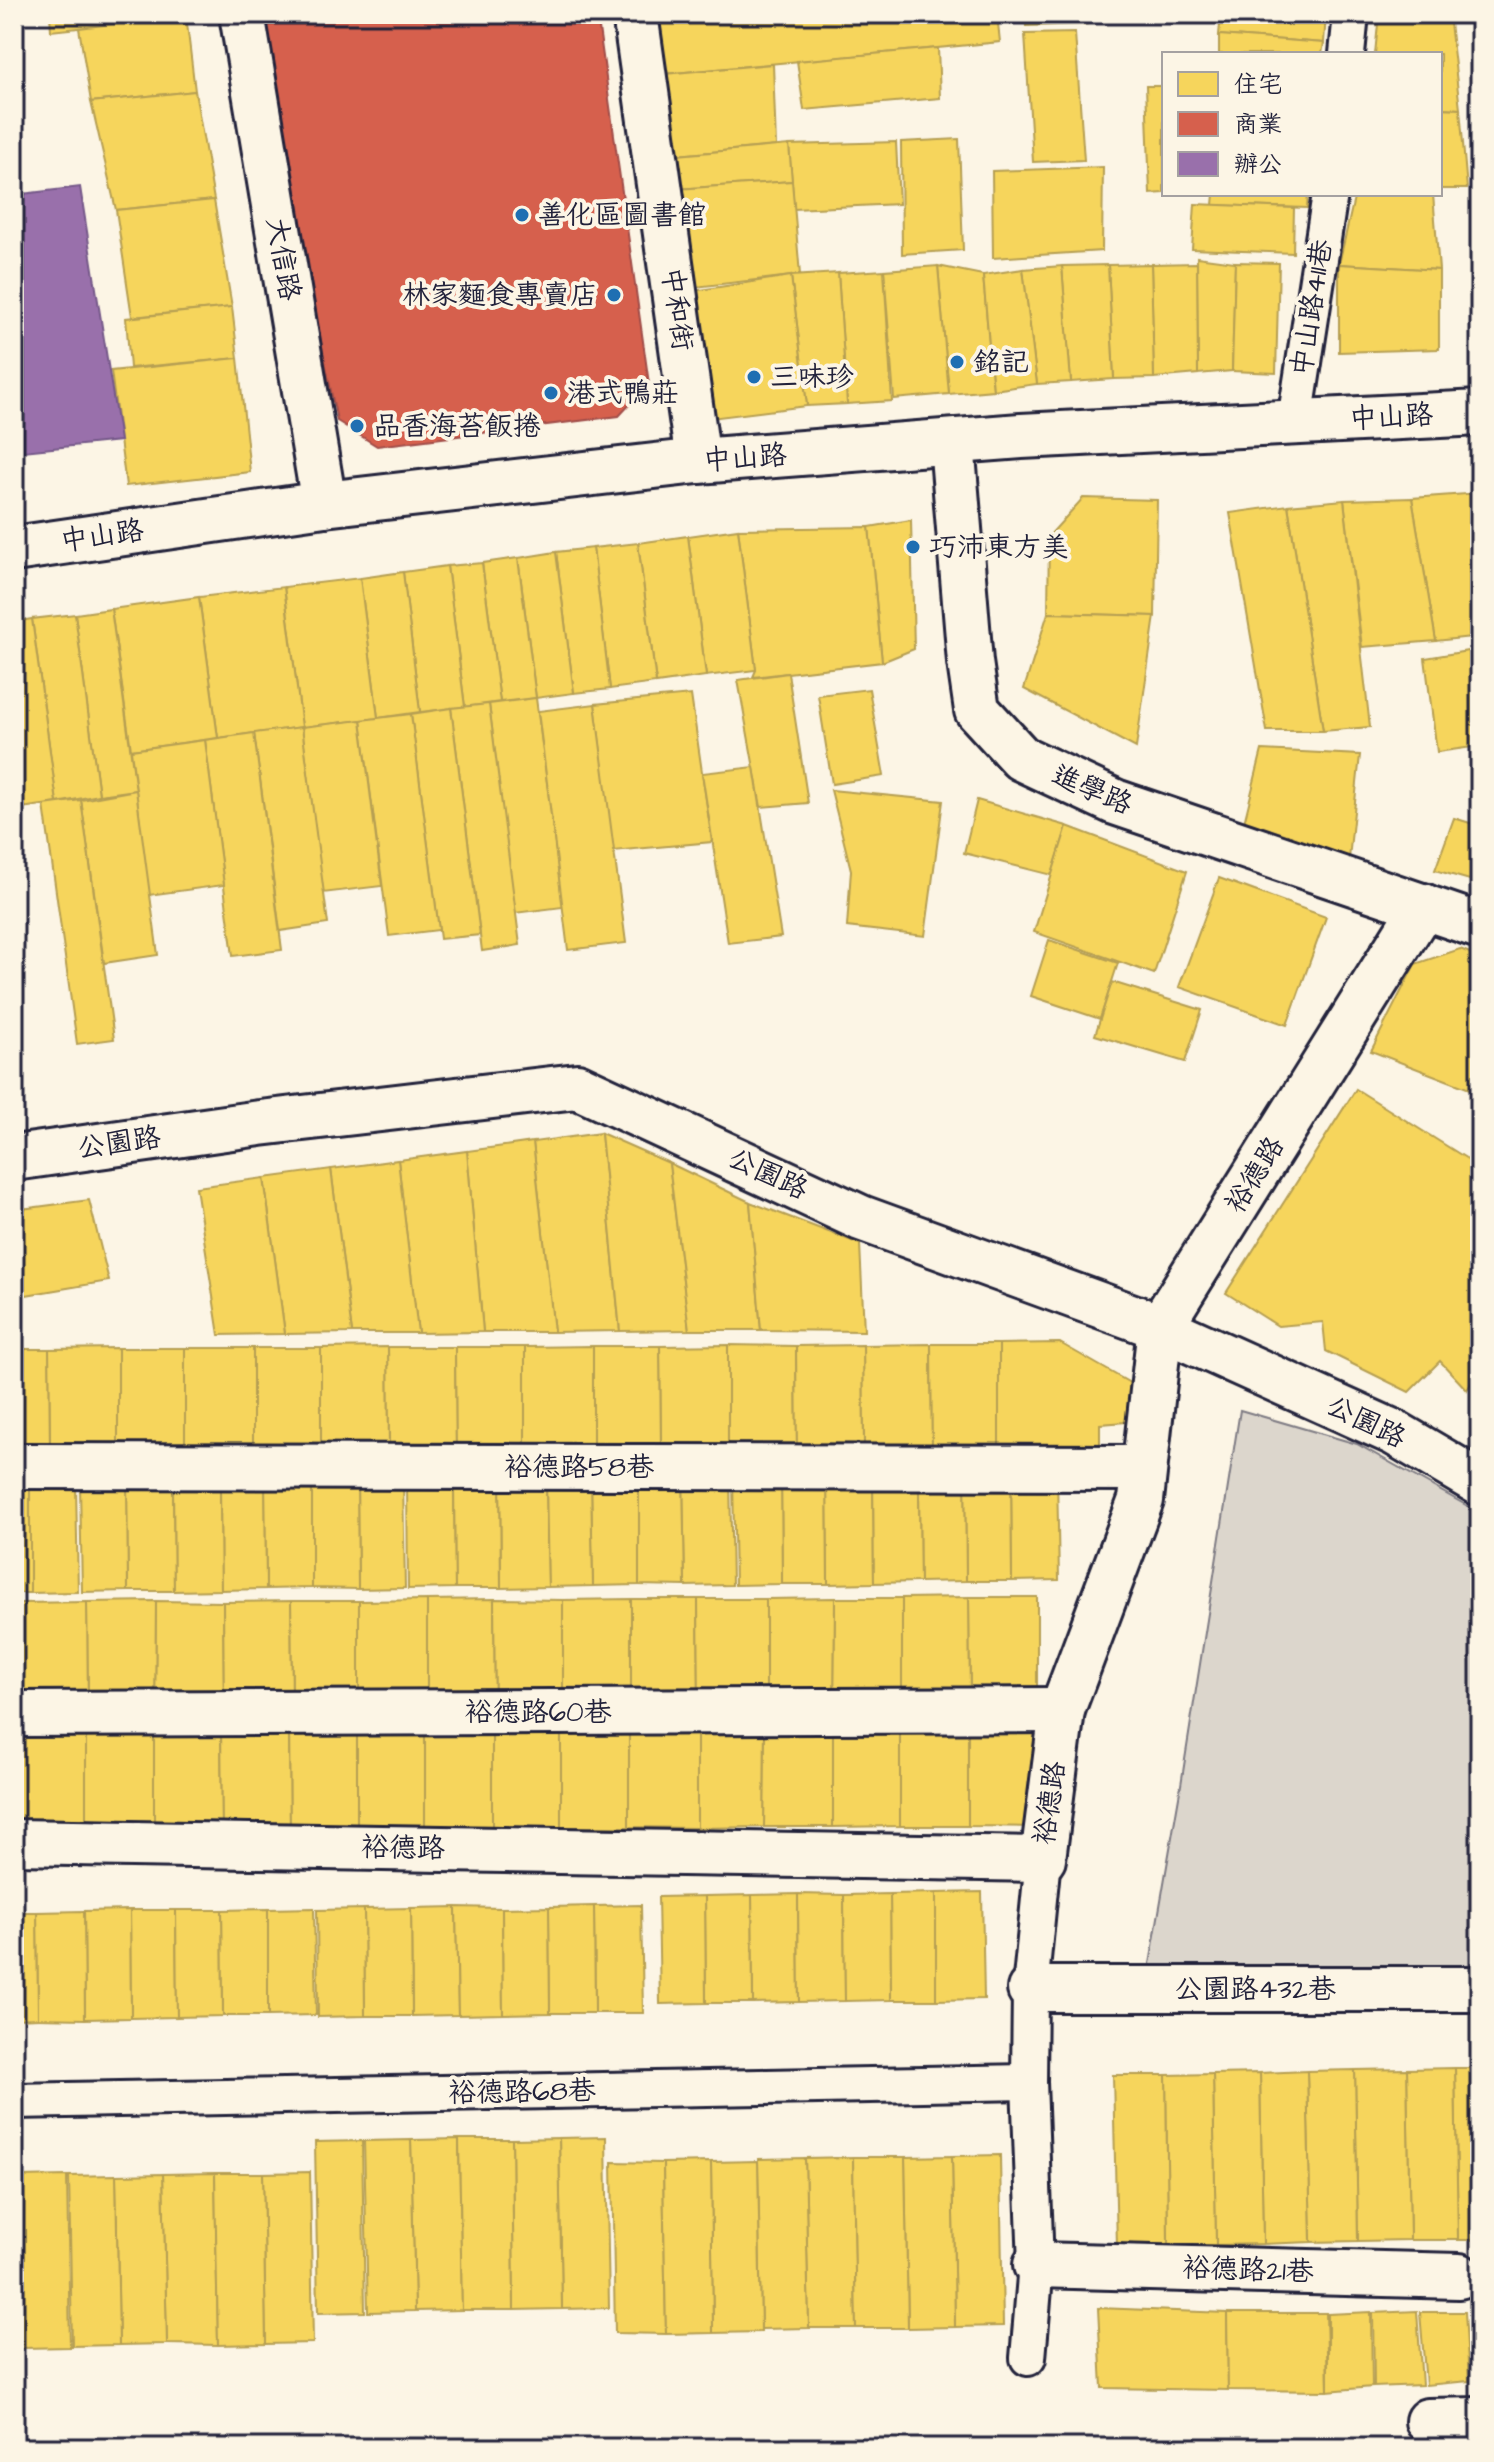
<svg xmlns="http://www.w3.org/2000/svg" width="1494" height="2462" font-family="'Architects Daughter','LXGW WenKai TC',sans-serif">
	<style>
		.green { fill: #dcd6cc; stroke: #7f7c84; stroke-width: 2 }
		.homes { fill: #f6d55c; stroke: #b69f52; stroke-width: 2 }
		.shops { fill: #d6604d; stroke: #a04d48; stroke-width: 2 }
		.offices { fill: #9970ab; stroke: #755989; stroke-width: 2 }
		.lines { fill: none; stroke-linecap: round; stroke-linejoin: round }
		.service-casing { stroke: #22223b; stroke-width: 40 }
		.minor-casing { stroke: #22223b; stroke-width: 50 }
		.primary-casing { stroke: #22223b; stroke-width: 50 }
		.service { stroke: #fcf5e5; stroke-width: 34 }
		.minor { stroke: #fcf5e5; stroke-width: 44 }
		.primary { stroke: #fcf5e5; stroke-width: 44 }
		.poi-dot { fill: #1f6fb2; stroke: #fcf5e5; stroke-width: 3 }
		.labels { text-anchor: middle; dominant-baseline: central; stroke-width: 8; stroke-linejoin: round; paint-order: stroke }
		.poi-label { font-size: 28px; fill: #22223b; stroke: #fcf5e5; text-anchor: start }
		.street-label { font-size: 28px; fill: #22223b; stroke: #fcf5e5 }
	</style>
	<rect width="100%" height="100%" fill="#fcf5e5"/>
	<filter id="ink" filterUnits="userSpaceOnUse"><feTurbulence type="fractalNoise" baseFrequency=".0125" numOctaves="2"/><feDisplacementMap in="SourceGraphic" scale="16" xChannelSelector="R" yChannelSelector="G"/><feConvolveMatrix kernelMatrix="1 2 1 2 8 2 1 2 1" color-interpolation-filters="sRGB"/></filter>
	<g filter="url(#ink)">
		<!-- green -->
		<polygon class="green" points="1240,1410 1357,1444 1480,1513 1480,2000 1142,2010 1181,1785"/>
		<!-- homes -->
		<g class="homes">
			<polygon points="50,14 143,14 144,21 51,31"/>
			<polygon points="143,14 186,14 186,15 144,21"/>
			<polygon points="658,14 997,14 1000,42 664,74"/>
			<polygon points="1025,14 1087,14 1087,24 1026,26"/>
			<polygon points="1221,14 1326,14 1324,43 1219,35"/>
			<polygon points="1379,14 1449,14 1460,109 1440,108 1440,54 1375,54"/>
			<polygon points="186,15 195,91 91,102 79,28"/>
			<polygon points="1075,33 1084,160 1033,162 1025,34"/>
			<polygon points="1219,35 1324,43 1322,54 1219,54"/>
			<polygon points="938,48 940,98 804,110 797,61"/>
			<polygon points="773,64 776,146 677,155 664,74"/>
			<polygon points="1146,86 1164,86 1164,193 1150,194"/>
			<polygon points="195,91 214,200 116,210 91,102"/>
			<polygon points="1440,108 1460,109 1467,189 1440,189"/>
			<polygon points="959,139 963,250 902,254 901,142"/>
			<polygon points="896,142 899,204 794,209 789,145"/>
			<polygon points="789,145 792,181 677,189 677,155"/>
			<polygon points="1103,167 1102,251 993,258 992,171"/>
			<polygon points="792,181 800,275 687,288 677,189"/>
			<polygon points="1214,194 1308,194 1307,208 1213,205"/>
			<polygon points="1355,194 1433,194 1439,270 1339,264"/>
			<polygon points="214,200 232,307 132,317 116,210"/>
			<polygon points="1195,204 1294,208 1293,253 1192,249"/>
			<polygon points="1197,257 1235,262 1232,371 1198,374"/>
			<polygon points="1235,262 1279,263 1276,373 1232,371"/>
			<polygon points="1197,263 1198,374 1154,378 1151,264"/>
			<polygon points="1151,264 1154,378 1114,379 1108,265"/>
			<polygon points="1339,264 1439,270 1439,349 1339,352"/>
			<polygon points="1108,265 1114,379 1071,382 1062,266"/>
			<polygon points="938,266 983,275 993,390 949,394"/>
			<polygon points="938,266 949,394 894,399 884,270"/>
			<polygon points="1062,266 1071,382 1037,384 1023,269"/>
			<polygon points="1023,269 1037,384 993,390 983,275"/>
			<polygon points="884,270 892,401 847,404 838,273"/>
			<polygon points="838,273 847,404 807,406 791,276"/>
			<polygon points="791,276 807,406 711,418 693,291"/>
			<polygon points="232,307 238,358 130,368 126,318"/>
			<polygon points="238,358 250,472 126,486 111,371"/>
			<polygon points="1480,493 1480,636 1436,641 1412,498"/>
			<polygon points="1083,498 1157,500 1155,616 1048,613 1049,536"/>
			<polygon points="1412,498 1436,641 1362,647 1344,500"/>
			<polygon points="1344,500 1370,727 1323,731 1288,505"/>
			<polygon points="1288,505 1323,731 1267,731 1230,513"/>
			<polygon points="911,520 914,649 882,662 869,527"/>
			<polygon points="869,527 882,662 753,677 756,670 738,529"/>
			<polygon points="738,529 756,670 706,676 688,536"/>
			<polygon points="688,536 706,676 656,683 638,543"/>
			<polygon points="638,543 656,683 610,689 593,548"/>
			<polygon points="593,548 610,689 574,693 556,552"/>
			<polygon points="556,552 574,693 536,698 518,558"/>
			<polygon points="518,558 536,698 500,702 482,563"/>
			<polygon points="482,563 500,702 465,707 447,566"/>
			<polygon points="447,566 465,707 420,712 403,572"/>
			<polygon points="403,572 420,712 378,718 360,578"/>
			<polygon points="360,578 378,718 302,727 284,587"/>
			<polygon points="284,587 302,727 218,738 199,597"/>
			<polygon points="199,597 218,738 131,750 111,609"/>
			<polygon points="111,609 136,790 99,795 75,614"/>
			<polygon points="1048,613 1155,616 1136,748 1024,689"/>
			<polygon points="75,614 99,795 57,803 32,619"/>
			<polygon points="32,619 57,803 14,809 14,622"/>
			<polygon points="1474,650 1480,696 1480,746 1437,752 1425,658"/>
			<polygon points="788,673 808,803 761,807 738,680"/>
			<polygon points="869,689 884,776 832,784 818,695"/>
			<polygon points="691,695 712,842 613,851 595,704"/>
			<polygon points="536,698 563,907 515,913 489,704"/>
			<polygon points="489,704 520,945 482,951 451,708"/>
			<polygon points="595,704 626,943 568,950 538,711"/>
			<polygon points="451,708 480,935 440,939 411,714"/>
			<polygon points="411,714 439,930 389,936 361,720"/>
			<polygon points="361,720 382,886 323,893 302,727"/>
			<polygon points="302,727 328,924 280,931 254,733"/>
			<polygon points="254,733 282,950 233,956 205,740"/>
			<polygon points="205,740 224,885 149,895 131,750"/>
			<polygon points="1262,750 1360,755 1348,868 1240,839"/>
			<polygon points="754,767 781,937 728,943 702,773"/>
			<polygon points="136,790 158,955 104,963 81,800"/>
			<polygon points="831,790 943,801 925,936 847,927 851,870"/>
			<polygon points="81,800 114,1039 77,1044 44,805"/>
			<polygon points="977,800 1067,826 1052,875 964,853"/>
			<polygon points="1454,818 1480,826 1480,883 1435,870"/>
			<polygon points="1067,826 1187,871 1154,974 1034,932"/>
			<polygon points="1219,878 1326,917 1287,1025 1179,987"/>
			<polygon points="1049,940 1118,963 1100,1019 1031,996"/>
			<polygon points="1460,949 1480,957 1480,1093 1371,1051 1415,964"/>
			<polygon points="1112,982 1202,1010 1185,1062 1095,1035"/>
			<polygon points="1356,1089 1480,1167 1480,1369 1467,1390 1440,1361 1409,1392 1326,1351 1323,1322 1278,1326 1226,1293"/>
			<polygon points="601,1133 620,1331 554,1332 533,1142"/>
			<polygon points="601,1133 669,1163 689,1330 620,1331"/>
			<polygon points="533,1142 554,1332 483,1332 467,1151"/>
			<polygon points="467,1151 483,1332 418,1333 398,1160"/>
			<polygon points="398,1160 418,1333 352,1333 331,1169"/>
			<polygon points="669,1163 750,1202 761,1330 689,1330"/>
			<polygon points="331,1169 352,1333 285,1334 264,1178"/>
			<polygon points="264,1178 285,1334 219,1335 196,1187"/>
			<polygon points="89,1200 109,1281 14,1297 14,1210"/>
			<polygon points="750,1202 860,1244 864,1331 761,1330"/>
			<polygon points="1060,1343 1144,1391 1140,1421 1100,1424 1100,1449 999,1450 999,1344"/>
			<polygon points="931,1344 932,1450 864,1450 863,1345"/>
			<polygon points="931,1344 999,1344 999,1450 932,1450"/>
			<polygon points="728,1345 728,1451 661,1452 660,1346"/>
			<polygon points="728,1345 796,1346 797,1451 728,1451"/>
			<polygon points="863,1345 864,1450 797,1451 796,1346"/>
			<polygon points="593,1346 593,1453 525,1453 525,1347"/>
			<polygon points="593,1346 660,1346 661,1452 593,1453"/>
			<polygon points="388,1347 455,1347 456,1453 389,1453"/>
			<polygon points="388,1347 389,1453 321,1453 321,1348"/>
			<polygon points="455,1347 525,1347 525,1453 456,1453"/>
			<polygon points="118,1348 185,1348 185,1454 118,1455"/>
			<polygon points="118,1348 118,1455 50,1455 49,1349"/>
			<rect x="185" y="1348" width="68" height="106"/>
			<polygon points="253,1348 321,1348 321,1453 253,1454"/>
			<polygon points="14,1349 49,1349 50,1455 14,1455"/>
			<polygon points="1057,1473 1059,1580 1012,1581 1011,1474"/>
			<polygon points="1011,1474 1012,1581 966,1581 965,1475"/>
			<polygon points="873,1475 874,1583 828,1584 827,1476"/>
			<polygon points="873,1475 919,1476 920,1582 874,1583"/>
			<polygon points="965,1475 966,1581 920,1582 919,1476"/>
			<polygon points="827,1476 828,1584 782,1584 781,1477"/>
			<polygon points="730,1477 732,1585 685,1586 683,1478"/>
			<polygon points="781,1477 782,1584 735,1585 733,1478"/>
			<polygon points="683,1478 685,1586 639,1585 639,1479"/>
			<polygon points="639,1479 639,1585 593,1586 591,1480"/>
			<polygon points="403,1480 405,1588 358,1589 357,1481"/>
			<polygon points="546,1480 548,1587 501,1588 500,1481"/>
			<polygon points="546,1480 591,1480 593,1586 548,1587"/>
			<polygon points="357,1481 358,1589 312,1588 312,1482"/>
			<polygon points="454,1481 455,1588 408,1589 407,1483"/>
			<polygon points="454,1481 500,1481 501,1588 455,1588"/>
			<polygon points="312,1482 312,1588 266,1589 265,1483"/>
			<polygon points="173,1483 174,1591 128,1591 127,1484"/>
			<polygon points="173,1483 220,1483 221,1590 174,1591"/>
			<polygon points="220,1483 265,1483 266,1589 221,1590"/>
			<polygon points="127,1484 128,1591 82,1592 80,1485"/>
			<polygon points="76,1485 78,1592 30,1593 30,1486"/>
			<rect x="14" y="1486" width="16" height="107"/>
			<polygon points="969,1597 1037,1597 1037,1703 970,1704"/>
			<polygon points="969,1597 970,1704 902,1704 902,1598"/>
			<polygon points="835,1598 902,1598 902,1704 834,1704"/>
			<polygon points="835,1598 834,1704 766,1704 766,1599"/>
			<polygon points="494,1599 495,1706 427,1707 427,1600"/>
			<polygon points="494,1599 563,1600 563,1706 495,1706"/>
			<polygon points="631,1599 698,1599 699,1705 631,1705"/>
			<polygon points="631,1599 631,1705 563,1706 563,1600"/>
			<polygon points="698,1599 766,1599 766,1704 699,1705"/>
			<polygon points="427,1600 427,1707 359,1707 359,1601"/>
			<polygon points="156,1601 223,1602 224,1707 155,1708"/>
			<polygon points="156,1601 155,1708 88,1708 87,1602"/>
			<polygon points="291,1601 359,1601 359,1707 292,1707"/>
			<polygon points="291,1601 292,1707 224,1707 223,1602"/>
			<polygon points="87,1602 88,1708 21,1709 20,1603"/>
			<polygon points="14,1603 20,1603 21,1709 14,1709"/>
			<polygon points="833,1720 833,1827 764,1827 765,1721"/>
			<polygon points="833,1720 900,1720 900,1826 833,1827"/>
			<polygon points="900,1720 968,1721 968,1826 900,1826"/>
			<polygon points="1036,1720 1036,1827 968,1826 968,1721"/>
			<polygon points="425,1721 425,1828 357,1828 357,1722"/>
			<polygon points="425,1721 492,1722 492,1828 425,1828"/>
			<polygon points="629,1721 629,1827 561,1827 561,1722"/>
			<polygon points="629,1721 697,1721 697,1828 629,1827"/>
			<polygon points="697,1721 765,1721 764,1827 697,1828"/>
			<polygon points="14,1722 19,1722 18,1829 14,1829"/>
			<polygon points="19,1722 86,1723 86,1829 18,1829"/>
			<polygon points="221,1722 222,1829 154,1828 154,1723"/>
			<polygon points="221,1722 289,1722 290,1829 222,1829"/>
			<polygon points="289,1722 357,1722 357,1828 290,1829"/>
			<polygon points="492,1722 561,1722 561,1827 492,1828"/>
			<polygon points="86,1723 154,1723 154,1828 86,1829"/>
			<polygon points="982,1892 984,1999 936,2000 936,1893"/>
			<polygon points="936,1893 936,2000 891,2000 890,1894"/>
			<polygon points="798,1894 799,2002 753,2003 752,1895"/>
			<polygon points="798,1894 844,1895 845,2001 799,2002"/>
			<polygon points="890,1894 891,2000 845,2001 844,1895"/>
			<polygon points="752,1895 753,2003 706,2003 705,1896"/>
			<polygon points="705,1896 706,2003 660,2004 658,1897"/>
			<polygon points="641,1905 643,2013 595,2013 594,1906"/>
			<polygon points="594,1906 595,2013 550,2013 549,1907"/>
			<polygon points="456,1907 458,2015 412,2016 411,1908"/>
			<polygon points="456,1907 502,1908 503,2014 458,2015"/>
			<polygon points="549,1907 550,2013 503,2014 502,1908"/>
			<polygon points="314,1908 316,2015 268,2016 268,1909"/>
			<polygon points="411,1908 412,2016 365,2016 364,1909"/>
			<polygon points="268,1909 268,2016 223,2016 222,1910"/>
			<polygon points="364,1909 365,2016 318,2017 317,1910"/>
			<polygon points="130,1910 176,1910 177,2017 131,2018"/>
			<polygon points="130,1910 131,2018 85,2019 84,1911"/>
			<polygon points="176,1910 222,1910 223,2016 177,2017"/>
			<polygon points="84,1911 85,2019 38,2018 37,1912"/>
			<polygon points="14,1912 37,1912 38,2018 14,2019"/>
			<polygon points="1455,2068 1480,2068 1480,2240 1458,2240"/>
			<polygon points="1455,2068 1458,2240 1410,2240 1407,2069"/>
			<polygon points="1407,2069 1410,2240 1358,2241 1355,2070"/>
			<polygon points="1355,2070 1358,2241 1311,2242 1307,2071"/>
			<polygon points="1307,2071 1311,2242 1263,2244 1260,2073"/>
			<polygon points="1260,2073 1263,2244 1216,2245 1213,2074"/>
			<polygon points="1213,2074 1216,2245 1168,2246 1166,2075"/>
			<polygon points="1113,2075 1166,2075 1168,2246 1117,2247"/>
			<polygon points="606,2137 609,2308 562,2309 559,2138"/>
			<polygon points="559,2138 562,2309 514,2310 512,2139"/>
			<polygon points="459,2139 462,2310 415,2311 411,2140"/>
			<polygon points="459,2139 512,2139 514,2310 462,2310"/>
			<polygon points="411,2140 415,2311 368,2312 364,2141"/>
			<polygon points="362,2141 365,2312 318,2313 315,2142"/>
			<polygon points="1000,2155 1003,2326 955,2327 952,2156"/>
			<polygon points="952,2156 955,2327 908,2328 905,2157"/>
			<polygon points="853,2157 856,2328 809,2328 805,2158"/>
			<polygon points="853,2157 905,2157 908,2328 856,2328"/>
			<polygon points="805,2158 809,2328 761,2329 758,2159"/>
			<polygon points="758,2161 761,2332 713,2333 711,2162"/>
			<polygon points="612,2162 663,2163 666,2334 615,2333"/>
			<polygon points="711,2162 713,2333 666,2334 663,2163"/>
			<polygon points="310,2172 313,2343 266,2344 263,2173"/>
			<polygon points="215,2173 218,2345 167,2344 163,2174"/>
			<polygon points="215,2173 263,2173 266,2344 218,2345"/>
			<polygon points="163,2174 167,2344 119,2345 116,2175"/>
			<polygon points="116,2175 119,2345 72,2346 69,2176"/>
			<polygon points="67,2176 70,2347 22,2348 20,2177"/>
			<polygon points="14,2177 20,2177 22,2348 14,2348"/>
			<polygon points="1098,2308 1227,2313 1228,2390 1102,2388"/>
			<polygon points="1417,2311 1422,2385 1374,2387 1373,2313"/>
			<polygon points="1371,2312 1372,2387 1328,2391 1328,2314"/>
			<polygon points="1420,2312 1465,2312 1469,2381 1426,2385"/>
			<polygon points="1227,2313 1326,2313 1328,2391 1228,2390"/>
		</g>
		<!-- shops -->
		<polygon class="shops" points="255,14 597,14 649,384 619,416 377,446 337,421"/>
		<!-- offices -->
		<polygon class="offices" points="80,187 120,441 14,452 14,195"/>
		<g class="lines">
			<defs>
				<g id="service">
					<polyline points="1347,54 1351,14"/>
					<polyline points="1295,421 1330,194"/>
					<polyline points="14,2101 1029,2082"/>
					<polyline points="1028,2358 1036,2265 1029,2082 1030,1989 1043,1859"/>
				</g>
				<g id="minor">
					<polyline points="242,14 324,504"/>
					<polyline points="635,14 698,461"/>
					<polyline points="952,443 970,662 977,710 1021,758 1115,802 1480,926"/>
					<polyline points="14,1158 260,1123 577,1086 861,1218 1160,1327 1395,1433 1480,1483"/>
					<polyline points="14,1466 1144,1468"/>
					<polyline points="14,1714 1062,1710"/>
					<polyline points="14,1842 1043,1859 1062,1710 1141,1500 1160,1327 1423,906"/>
					<polyline points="1030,1989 1480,1989"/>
					<polyline points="1036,2265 1459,2276"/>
					<polyline points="1428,2421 1480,2420"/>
				</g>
				<polyline id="primary" points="14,549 324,504 698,461 1021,436 1480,413"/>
			</defs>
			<!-- service casing -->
			<use href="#service" class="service-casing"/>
			<!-- minor casing -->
			<use href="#minor" class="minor-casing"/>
			<!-- primary casing -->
			<use href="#primary" class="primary-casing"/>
			<!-- service -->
			<use href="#service" class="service"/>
			<!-- minor -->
			<use href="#minor" class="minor"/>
			<!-- primary -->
			<use href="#primary" class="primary"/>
		</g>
	</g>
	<!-- markers -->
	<g class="poi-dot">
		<circle cx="522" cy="215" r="8"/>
		<circle cx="614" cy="295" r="8"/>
		<circle cx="957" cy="362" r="8"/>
		<circle cx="754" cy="377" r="8"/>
		<circle cx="551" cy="393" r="8"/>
		<circle cx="357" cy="426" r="8"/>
		<circle cx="913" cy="547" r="8"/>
	</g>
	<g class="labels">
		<!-- poi labels -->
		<g class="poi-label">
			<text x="538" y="215">善化區圖書館</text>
			<text x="598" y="295" text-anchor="end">林家麵食專賣店</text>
			<text x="973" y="362">銘記</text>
			<text x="770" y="377">三味珍</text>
			<text x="567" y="393">港式鴨莊</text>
			<text x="373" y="426">品香海苔飯捲</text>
			<text x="929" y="547">巧沛東方美</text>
		</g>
		<!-- street labels -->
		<g class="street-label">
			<text transform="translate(283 259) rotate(80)">大信路</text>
			<text transform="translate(1312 308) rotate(-81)">中山路411巷</text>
			<text transform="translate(677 309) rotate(82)">中和街</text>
			<text transform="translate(1391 417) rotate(-3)">中山路</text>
			<text transform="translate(745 458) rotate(-4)">中山路</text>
			<text transform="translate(102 536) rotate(-8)">中山路</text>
			<text transform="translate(1092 790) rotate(23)">進學路</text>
			<text transform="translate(119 1143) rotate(-8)">公園路</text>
			<text transform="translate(768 1174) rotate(25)">公園路</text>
			<text transform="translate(1255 1175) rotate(-58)">裕德路</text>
			<text transform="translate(1366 1422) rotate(26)">公園路</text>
			<text x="579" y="1467">裕德路58巷</text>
			<text x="538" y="1712">裕德路60巷</text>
			<text transform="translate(1050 1803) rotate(-82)">裕德路</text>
			<text transform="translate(403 1848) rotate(1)">裕德路</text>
			<text x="1255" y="1989">公園路432巷</text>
			<text transform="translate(522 2092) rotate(-1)">裕德路68巷</text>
			<text transform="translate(1248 2270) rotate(2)">裕德路21巷</text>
		</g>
	</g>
	<!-- margin -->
	<rect width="1494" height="2462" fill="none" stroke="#fcf5e5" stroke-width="48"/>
	<rect x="24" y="24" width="1446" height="2414" fill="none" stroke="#22223b" stroke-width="3" filter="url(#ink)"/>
	<!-- legend -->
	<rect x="1162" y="52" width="280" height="144" fill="#fcf5e5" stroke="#a5a1a1" stroke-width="2"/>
	<rect x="1178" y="72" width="40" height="24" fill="#f6d55c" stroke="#a5a1a1" stroke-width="2"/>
	<text x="1234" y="92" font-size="24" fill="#22223b">住宅</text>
	<rect x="1178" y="112" width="40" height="24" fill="#d6604d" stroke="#a5a1a1" stroke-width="2"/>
	<text x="1234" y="132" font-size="24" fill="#22223b">商業</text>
	<rect x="1178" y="152" width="40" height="24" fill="#9970ab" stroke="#a5a1a1" stroke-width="2"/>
	<text x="1234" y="172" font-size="24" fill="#22223b">辦公</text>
</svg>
